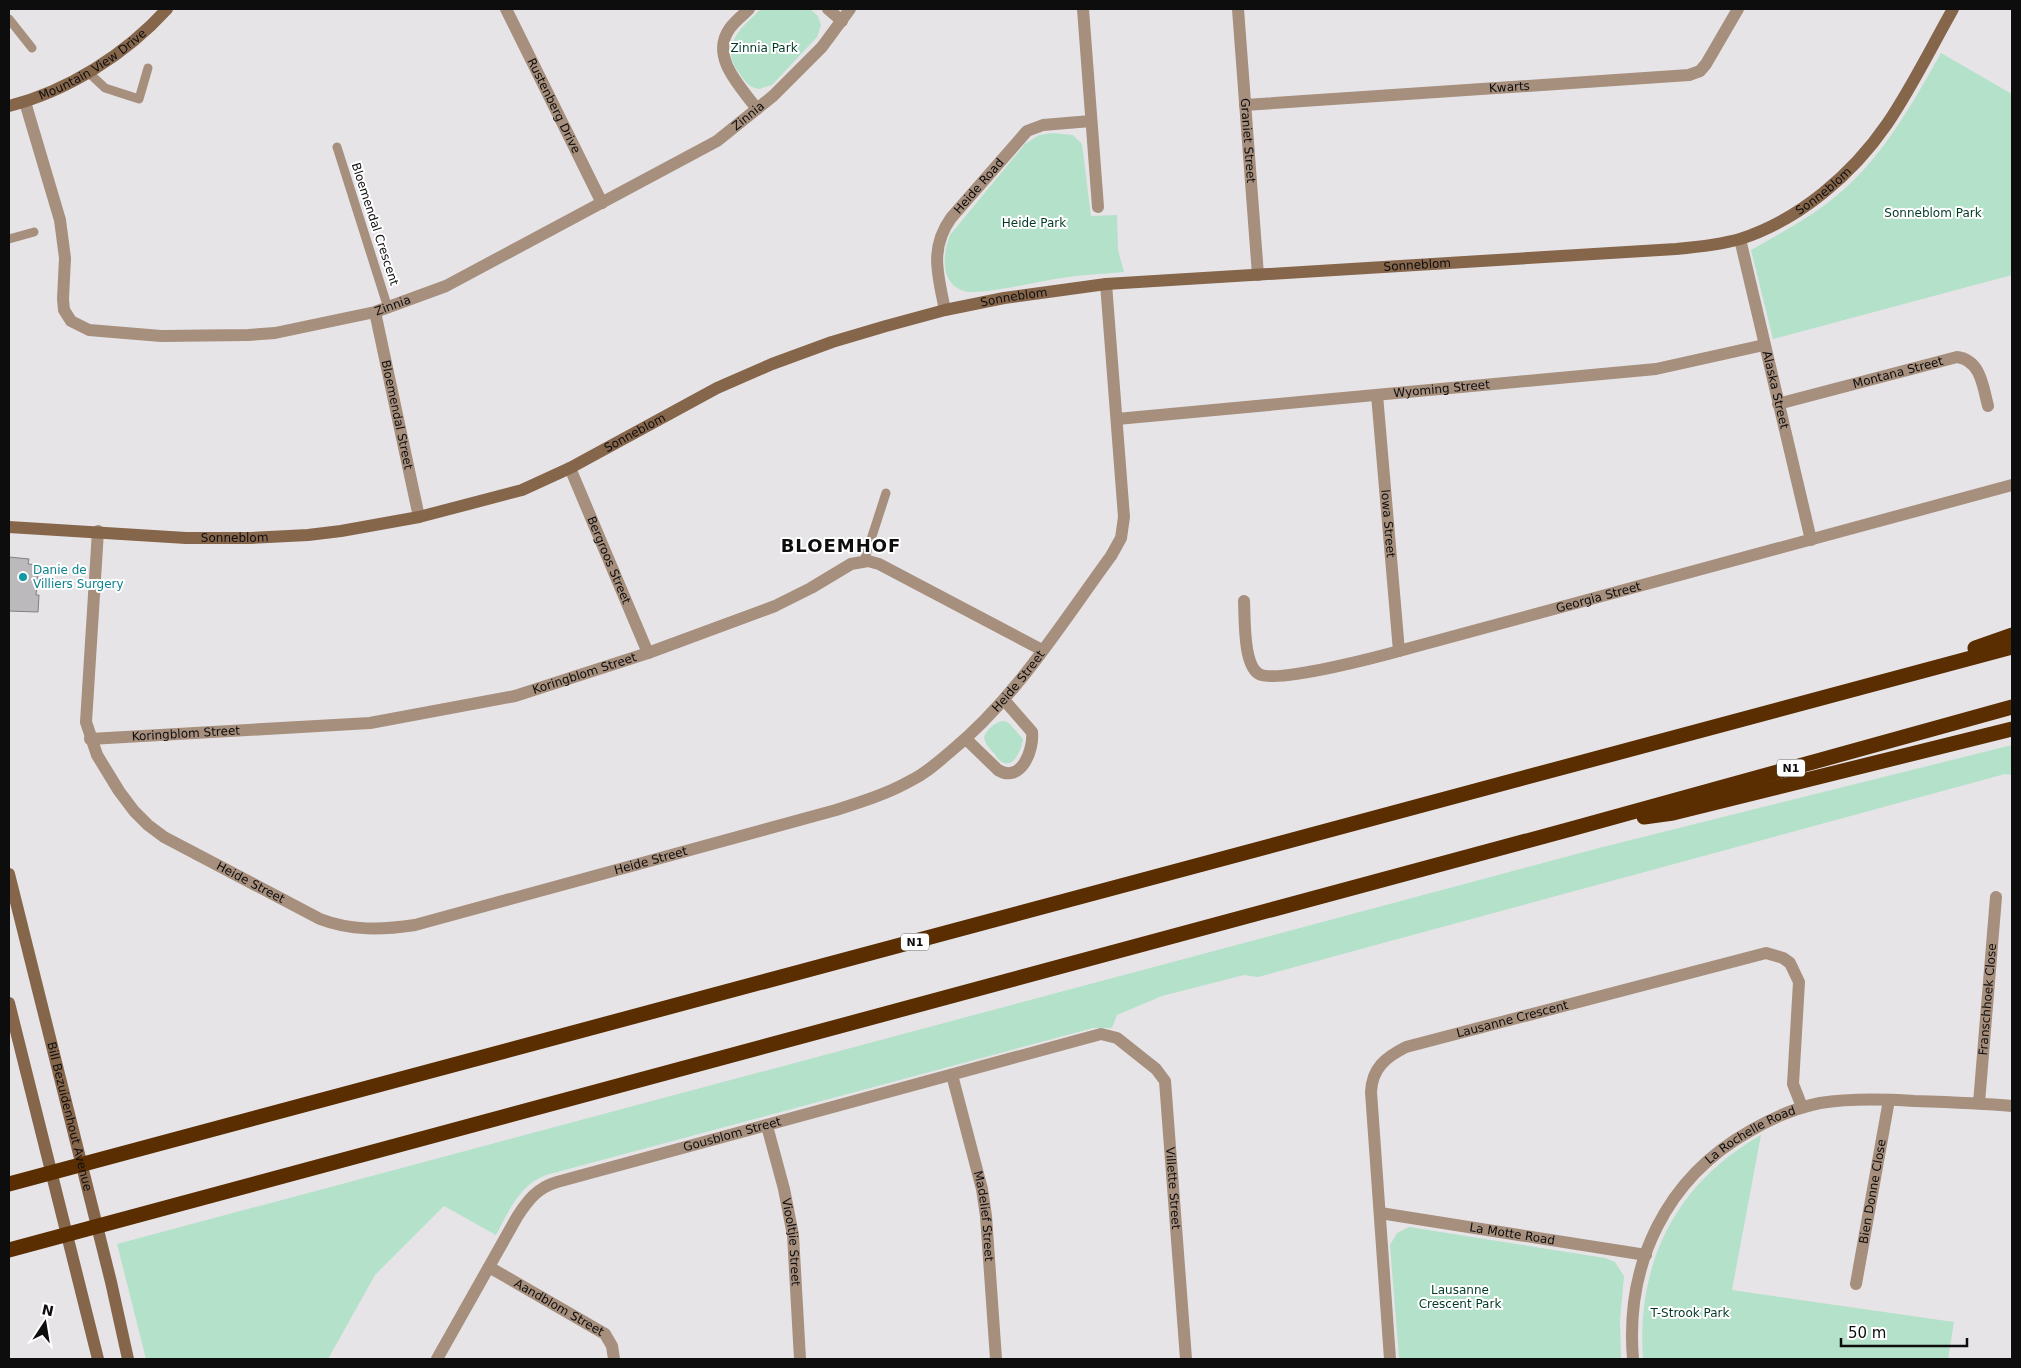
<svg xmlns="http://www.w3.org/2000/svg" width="2021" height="1368" font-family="'DejaVu Sans',sans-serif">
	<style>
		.green { fill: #b4e1c9 }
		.building { fill: #bbb9bc; stroke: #827f82 }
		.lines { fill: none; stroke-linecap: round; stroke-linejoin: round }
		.lane { stroke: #a68f7d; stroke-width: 9 }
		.street { stroke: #a68f7d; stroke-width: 12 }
		.secondary { stroke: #86664b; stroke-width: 12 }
		.highway { stroke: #5a2e00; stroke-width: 15 }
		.culture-dot { fill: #0f9aa8; stroke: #fff; stroke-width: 2 }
		.labels { text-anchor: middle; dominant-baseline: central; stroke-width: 4; stroke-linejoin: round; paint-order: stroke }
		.shield { fill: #fff; stroke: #565656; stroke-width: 1 }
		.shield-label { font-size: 11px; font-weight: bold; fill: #0e0d0e }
		.park-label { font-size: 12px; fill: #003a25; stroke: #fff }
		.street-label { font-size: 12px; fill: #0e0d0e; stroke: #fff }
		.culture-label { font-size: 12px; fill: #0d838f; stroke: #fff; text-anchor: start }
		.district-label { font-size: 18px; font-weight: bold; letter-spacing: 1px; fill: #0e0d0e; stroke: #fff }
	</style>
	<rect width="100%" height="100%" fill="#e7e4e8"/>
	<!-- green -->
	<g class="green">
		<path d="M761,9H810L818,16L821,25L817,37L772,85L759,89C749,88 745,81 739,73C718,46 743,26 761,9Z"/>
		<path d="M1941,53L2012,94V275L1773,339L1751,250C1777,235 1802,222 1826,204C1879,165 1909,109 1941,53Z"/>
		<path d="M1053,133L1073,135L1082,144L1091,216L1117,215L1118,250L1124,272C1101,274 1077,275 1055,279C1036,282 978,296 964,291C939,283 943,253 950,235L1025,144L1039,135Z"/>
		<path d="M1004,721L1009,723L1023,739C1022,748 1014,769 1002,762C999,761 996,756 994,753C989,748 985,744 984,737C987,729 996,721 1004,721Z"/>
		<path d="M2012,745V775L2005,774L1258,977L1244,975L1162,996L1117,1015L1112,1028H1093L546,1175C519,1185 509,1211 496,1235L444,1206L375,1275L328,1359H146L117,1244L1599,848Z"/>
		<path d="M1761,1135L1732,1290L1954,1322L1948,1359H1643C1636,1263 1676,1183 1761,1135Z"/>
		<polygon points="1409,1227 1605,1258 1615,1262 1624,1276 1620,1321 1621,1359 1399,1359 1390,1245 1397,1233"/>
	</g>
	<!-- building -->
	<polygon class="building" points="9,557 29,559 28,564 39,565 36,595 39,595 38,612 9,611"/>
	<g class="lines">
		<!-- lane -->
		<g class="lane">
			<polyline points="9,19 32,48"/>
			<polyline points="88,72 105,88 139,99 148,68"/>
			<polyline points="337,147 388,308"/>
			<polyline points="9,239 34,232"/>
			<polyline points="864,561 886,493"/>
		</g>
		<!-- street -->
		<g class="street">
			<path id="s1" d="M506,9L602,203"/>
			<path d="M749,9C743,15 735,21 730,28C709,57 741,87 757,109"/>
			<polyline points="828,9 842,21"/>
			<polyline points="1083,9 1098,207"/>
			<path id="s2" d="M1238,9L1258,275"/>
			<path id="s3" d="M25,102L60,220L65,258L63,299L64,310L71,321L89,330L161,336L248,335L275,333L375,312L446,286L717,141L773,96L822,47L850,9"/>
			<path id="s4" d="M1245,105L1689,75L1700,71L1706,64L1738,9"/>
			<path id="s5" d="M1740,239L1811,540"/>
			<path id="s6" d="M945,310C938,275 929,249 951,218L1027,131L1043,125L1091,121"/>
			<path id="s7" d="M375,312L419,517"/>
			<path id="s8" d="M1377,395L1399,651"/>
			<path id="s9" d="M1778,404L1957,357C1981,360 1983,387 1988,406"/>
			<path id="s10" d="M1117,419L1656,369L1764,345"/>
			<path id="s11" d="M570,468L648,653"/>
			<path id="s12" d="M98,531L86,722L97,755L119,791L134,811L148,825L164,837L320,919C351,931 382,930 415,925L836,810C861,802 887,794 910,781C925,774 937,763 950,752C1016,698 1061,624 1111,556L1121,538L1124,517L1106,284"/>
			<path id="s13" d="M1244,601C1245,618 1243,665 1259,674C1278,684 1385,655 1410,648C1611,594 1812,540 2012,485"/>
			<path id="s14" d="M90,739L370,723L515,696L648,653L775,606L811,588L851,564L868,561L879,564L1042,650"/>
			<path d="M966,739L998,770C1021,784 1034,750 1032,732L1005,701"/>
			<path id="s15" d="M952,1075L982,1189L986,1216L996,1359"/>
			<path id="s16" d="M1979,1103L1996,897"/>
			<path id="s17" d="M767,1126L784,1189L793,1235L800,1359"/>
			<path id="s18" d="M1380,1213L1646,1255"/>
			<path id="s19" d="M489,1267L605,1334L612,1346L614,1359"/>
			<path id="s20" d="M1856,1284L1889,1100"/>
			<path id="s21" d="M437,1359L517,1217C528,1200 537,1188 557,1182L1101,1034L1117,1038L1156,1069L1165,1081L1186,1359"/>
			<path id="s22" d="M1390,1359L1371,1092C1372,1068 1386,1057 1406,1047L1766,953L1783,958L1790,963L1799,982L1793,1084L1802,1107"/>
			<path id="s23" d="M1633,1359C1625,1264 1666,1178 1750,1131C1772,1118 1795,1108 1820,1103C1851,1098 1883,1099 1914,1101C1947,1102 1980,1103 2012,1106"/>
		</g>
		<!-- secondary -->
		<g class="secondary">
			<path id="s24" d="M9,106C68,91 126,54 167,9"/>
			<path id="s25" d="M9,527L186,538H250L308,535L341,531L419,517L522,490L570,468L717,388L772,364L832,342L886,326L945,310L1004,298L1106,284L1676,249C1698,247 1719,245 1740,239C1799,220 1852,175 1887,124C1911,89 1932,46 1953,9"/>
			<path id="s26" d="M9,874L111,1282L128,1359"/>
			<polyline points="9,1003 98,1359"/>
		</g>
		<!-- highway -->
		<g class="highway">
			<polyline points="1975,648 2012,635"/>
			<polyline points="1644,817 1673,813 2012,729"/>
			<polyline points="9,1184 2012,647"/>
			<polyline points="9,1250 1571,829 2012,707"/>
		</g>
	</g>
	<!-- markers -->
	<circle class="culture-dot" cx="23" cy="577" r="5"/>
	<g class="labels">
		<!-- shield labels -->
		<g class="shield">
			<rect x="1777" y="759.5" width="28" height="17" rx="4"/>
			<rect x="901" y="933.5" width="28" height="17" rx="4"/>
		</g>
		<g class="shield-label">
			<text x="1791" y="768">N1</text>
			<text x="915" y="942">N1</text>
		</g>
		<!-- park labels -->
		<g class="park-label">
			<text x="764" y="48">Zinnia Park</text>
			<text x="1933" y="213">Sonneblom Park</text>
			<text x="1034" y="223">Heide Park</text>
			<text x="1460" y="1290">Lausanne<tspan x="1460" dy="14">Crescent Park</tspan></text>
			<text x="1690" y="1313">T-Strook Park</text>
		</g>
		<!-- street labels -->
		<g class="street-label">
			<text stroke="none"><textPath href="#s24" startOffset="94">Mountain View Drive</textPath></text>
			<text stroke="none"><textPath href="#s4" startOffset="265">Kwarts</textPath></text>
			<text stroke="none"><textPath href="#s1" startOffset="108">Rustenberg Drive</textPath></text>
			<text stroke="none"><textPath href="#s3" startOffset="958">Zinnia</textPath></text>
			<text stroke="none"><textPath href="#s2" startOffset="132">Graniet Street</textPath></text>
			<text stroke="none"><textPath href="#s6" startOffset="138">Heide Road</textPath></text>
			<text stroke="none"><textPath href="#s25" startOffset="1876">Sonneblom</textPath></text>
			<text transform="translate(375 224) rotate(72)">Bloemendal Crescent</text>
			<text stroke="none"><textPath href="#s25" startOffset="1455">Sonneblom</textPath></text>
			<text stroke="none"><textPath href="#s25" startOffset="1050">Sonneblom</textPath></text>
			<text stroke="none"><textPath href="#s3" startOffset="554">Zinnia</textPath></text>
			<text stroke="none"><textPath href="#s9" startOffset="124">Montana Street</textPath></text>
			<text stroke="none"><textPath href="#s10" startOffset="326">Wyoming Street</textPath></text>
			<text stroke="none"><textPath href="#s5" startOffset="155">Alaska Street</textPath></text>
			<text stroke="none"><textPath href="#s7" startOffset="105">Bloemendal Street</textPath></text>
			<text stroke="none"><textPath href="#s25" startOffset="645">Sonneblom</textPath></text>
			<text stroke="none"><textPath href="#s8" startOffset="129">Iowa Street</textPath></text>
			<text stroke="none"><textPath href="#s25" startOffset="226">Sonneblom</textPath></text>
			<text stroke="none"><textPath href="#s11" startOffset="100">Bergroos Street</textPath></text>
			<text stroke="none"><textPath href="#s13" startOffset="426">Georgia Street</textPath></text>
			<text stroke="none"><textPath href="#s14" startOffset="501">Koringblom Street</textPath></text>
			<text stroke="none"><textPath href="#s12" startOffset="1270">Heide Street</textPath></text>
			<text stroke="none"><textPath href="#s14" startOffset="96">Koringblom Street</textPath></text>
			<text stroke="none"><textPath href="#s12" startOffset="850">Heide Street</textPath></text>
			<text stroke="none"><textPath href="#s12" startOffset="431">Heide Street</textPath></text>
			<text stroke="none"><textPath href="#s16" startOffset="104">Franschhoek Close</textPath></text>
			<text stroke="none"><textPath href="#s22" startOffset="438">Lausanne Crescent</textPath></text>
			<text stroke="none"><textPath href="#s26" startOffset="250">Bill Bezuidenhout Avenue</textPath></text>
			<text stroke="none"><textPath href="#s21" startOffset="399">Gousblom Street</textPath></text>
			<text stroke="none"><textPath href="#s23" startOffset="270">La Rochelle Road</textPath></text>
			<text stroke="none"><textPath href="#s21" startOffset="970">Villette Street</textPath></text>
			<text stroke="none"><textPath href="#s20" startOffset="94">Bien Donne Close</textPath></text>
			<text stroke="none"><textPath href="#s15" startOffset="145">Madelief Street</textPath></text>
			<text stroke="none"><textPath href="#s18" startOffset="134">La Motte Road</textPath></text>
			<text stroke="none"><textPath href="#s17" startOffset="119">Viooltjie Street</textPath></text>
			<text stroke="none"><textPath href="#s19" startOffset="81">Aandblom Street</textPath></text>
		</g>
		<!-- culture labels -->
		<g class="culture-label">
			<text x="33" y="570">Danie de<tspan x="33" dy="14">Villiers Surgery</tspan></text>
		</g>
		<!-- district labels -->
		<g class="district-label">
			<text x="841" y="545">BLOEMHOF</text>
		</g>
	</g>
	<!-- border -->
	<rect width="2021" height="1368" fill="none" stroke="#0e0d0e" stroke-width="20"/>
	<!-- north arrow -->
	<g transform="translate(45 1323) rotate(12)" stroke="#ffffff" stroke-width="4" paint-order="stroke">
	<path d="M0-4L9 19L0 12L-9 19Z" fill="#0e0d0e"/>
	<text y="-8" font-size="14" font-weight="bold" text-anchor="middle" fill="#0e0d0e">N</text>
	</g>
	<!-- scale -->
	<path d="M1841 1338v8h126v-8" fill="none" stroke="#0e0d0e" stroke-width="2.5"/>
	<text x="1848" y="1338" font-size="15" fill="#0e0d0e" stroke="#ffffff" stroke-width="4" paint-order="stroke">50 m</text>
</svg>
